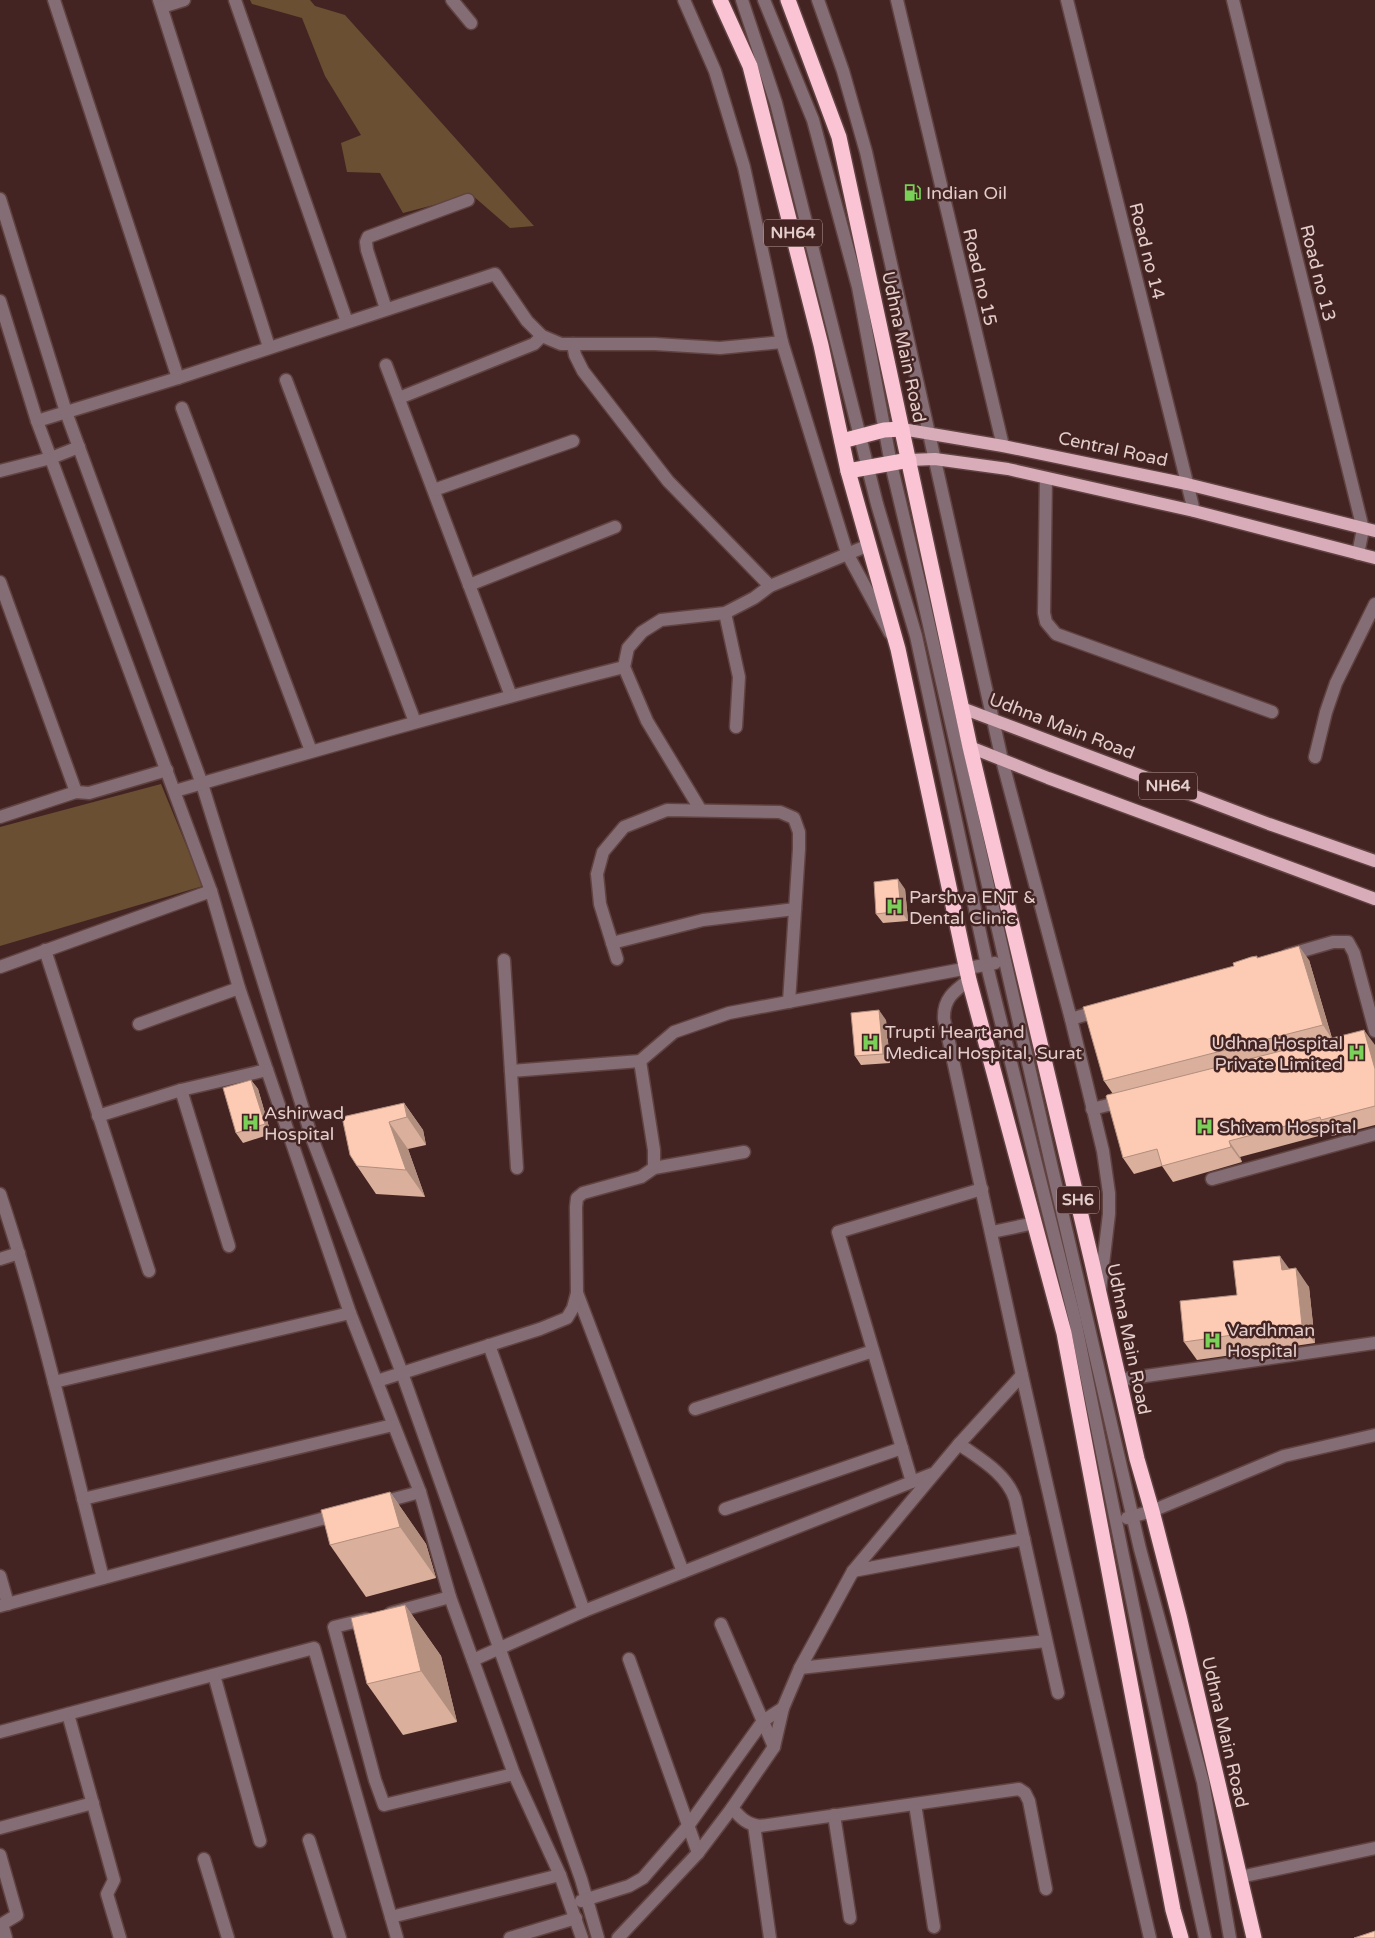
<svg xmlns="http://www.w3.org/2000/svg" width="1375" height="1938" font-family="'Varela Round',sans-serif">
	<style>
		.green { fill: #6a4f32 }
		.lines { fill: none; stroke-linecap: round; stroke-linejoin: round }
		.minor-casing { stroke: #604341; stroke-width: 15 }
		.major-casing { stroke: #604341; stroke-width: 15 }
		.highway-casing { stroke: #604341; stroke-width: 18 }
		.minor { stroke: #846d74; stroke-width: 12 }
		.major { stroke: #d9acb9; stroke-width: 12 }
		.highway { stroke: #fbc4d5; stroke-width: 15 }
		.wall { fill: #daaf9b }
		.shaded-wall { fill: #b18e7e }
		.building { fill: #fdcbb4; stroke: #b18e7e }
		.labels { text-anchor: middle; dominant-baseline: central; stroke-width: 5; stroke-linejoin: round; paint-order: stroke }
		.shield { fill: #432423; stroke: #b39b99; stroke-width: 1 }
		.shield-label { font-size: 16px; font-weight: bold; fill: #e3cecc }
		.poi-label { font-size: 18px; fill: #e3cecc; stroke: #432423; text-anchor: start }
		.street-label { font-size: 18px; fill: #e3cecc; stroke: #432423 }
	</style>
	<rect width="100%" height="100%" fill="#432423"/>
	<!-- green -->
	<g class="green">
		<polygon points="250,0 310,0 315,6 345,15 534,226 510,228 472,195 403,213 380,173 347,172 341,143 361,135 325,76 302,18 252,4"/>
		<polygon points="161,784 203,886 0,946 0,827"/>
	</g>
	<g class="lines">
		<defs>
			<g id="minor">
				<polyline points="54,0 178,378"/>
				<polyline points="159,0 269,347"/>
				<polyline points="235,0 347,322"/>
				<polyline points="452,0 471,23"/>
				<polyline points="684,0 715,71 744,167 782,342 847,553 890,633"/>
				<polyline points="742,0 776,103 877,504 916,636 989,974 1075,1320 1142,1649 1205,1938"/>
				<polyline points="764,0 813,120 858,287 891,464 922,594 1049,1155 1140,1549 1203,1782 1230,1938"/>
				<polyline points="818,0 843,71 866,152 1002,760 1071,1019 1103,1151 1109,1193 1109,1214 1100,1290"/>
				<polyline points="897,0 1003,446"/>
				<polyline points="1067,0 1194,511"/>
				<polyline points="1233,0 1363,529 1358,554"/>
				<polyline points="162,7 184,0"/>
				<polyline points="0,199 66,412 202,784 312,1138 402,1373 581,1879 598,1938"/>
				<polyline points="0,301 37,421 211,891 239,988 350,1313 420,1492 450,1597 514,1774 560,1875 582,1938"/>
				<polyline points="386,309 367,250 366,242 368,237 468,200"/>
				<polyline points="573,344 575,355 583,371 668,481 770,586"/>
				<polyline points="386,365 511,696"/>
				<polyline points="286,380 415,722"/>
				<polyline points="399,398 534,344 542,336"/>
				<polyline points="182,408 311,751"/>
				<polyline points="37,421 178,378 495,274 527,321 542,336 561,344 655,344 720,348 782,342"/>
				<polyline points="0,471 51,458 79,447"/>
				<polyline points="1046,478 1044,613 1046,622 1056,634 1272,712"/>
				<polyline points="434,490 573,441"/>
				<polyline points="0,582 76,792"/>
				<polyline points="469,585 615,527"/>
				<polyline points="725,613 739,677 736,727"/>
				<polyline points="1315,757 1326,712 1336,683 1375,604"/>
				<path d="M175,791C324,748 473,705 624,667"/>
				<polyline points="700,809 647,721 624,667 628,648 642,632 661,620 725,613 754,598 770,586 869,545"/>
				<polyline points="0,817 76,792 89,793 167,770"/>
				<polyline points="612,943 703,920 795,909"/>
				<polyline points="45,950 149,1271"/>
				<polyline points="1288,955 1333,942 1348,942 1354,953 1375,1031"/>
				<polyline points="617,959 600,904 597,874 603,852 624,827 667,810 780,812 794,818 799,832 799,849 789,1002"/>
				<polyline points="504,960 517,1168"/>
				<polyline points="0,967 211,891"/>
				<path d="M969,980C954,991 943,999 944,1019L1022,1375L1150,1938"/>
				<polyline points="1071,1019 1101,1010"/>
				<polyline points="139,1024 239,988"/>
				<polyline points="640,1061 654,1150 654,1168"/>
				<polyline points="511,1071 640,1061 674,1032 729,1013 995,963"/>
				<polyline points="181,1090 229,1246"/>
				<polyline points="1092,1109 1124,1101"/>
				<polyline points="98,1116 181,1090 267,1070"/>
				<polyline points="1212,1179 1375,1134"/>
				<path d="M0,1194C42,1320 70,1450 103,1578"/>
				<polyline points="992,1232 1035,1223"/>
				<polyline points="0,1259 19,1253"/>
				<polyline points="577,1293 683,1572"/>
				<polyline points="489,1345 584,1611"/>
				<polyline points="1118,1380 1375,1343"/>
				<polyline points="377,1381 540,1329 567,1318 573,1308 577,1293 576,1207 577,1198 583,1193 641,1177 654,1168 744,1152"/>
				<polyline points="54,1382 350,1313"/>
				<polyline points="695,1409 873,1351"/>
				<path d="M959,1444C980,1459 1006,1473 1015,1499L1058,1693"/>
				<polyline points="912,1482 838,1232 982,1189"/>
				<polyline points="83,1499 393,1425"/>
				<polyline points="379,1503 420,1492"/>
				<polyline points="725,1509 902,1448"/>
				<polyline points="1127,1518 1152,1511 1284,1456 1375,1435"/>
				<polyline points="853,1571 1024,1539"/>
				<polyline points="0,1576 8,1604"/>
				<polyline points="0,1606 340,1514"/>
				<polyline points="391,1613 450,1597"/>
				<polyline points="366,1619 334,1627 375,1780 384,1805 514,1774"/>
				<polyline points="721,1624 774,1747"/>
				<polyline points="629,1659 698,1853"/>
				<polyline points="473,1660 584,1611 932,1474"/>
				<polyline points="800,1668 1046,1641"/>
				<polyline points="214,1675 260,1841"/>
				<polyline points="68,1714 114,1880 107,1894 120,1938"/>
				<polyline points="0,1732 314,1648 397,1938"/>
				<polyline points="915,1804 934,1927"/>
				<path d="M732,1808C741,1818 746,1824 760,1826L1019,1789L1025,1793L1029,1801L1046,1889"/>
				<polyline points="834,1815 850,1918"/>
				<polyline points="754,1825 770,1938"/>
				<polyline points="0,1828 93,1803"/>
				<polyline points="309,1840 340,1938"/>
				<polyline points="0,1855 17,1915 2,1924 6,1938"/>
				<polyline points="204,1859 228,1938"/>
				<polyline points="1240,1877 1375,1848"/>
				<polyline points="581,1901 629,1886 643,1878 688,1826 763,1721 783,1708"/>
				<polyline points="391,1917 560,1875"/>
				<polyline points="510,1938 576,1918"/>
				<polyline points="618,1938 698,1853 732,1808 774,1747 783,1708 800,1668 853,1571 959,1444 1022,1375"/>
			</g>
			<g id="major">
				<polyline points="902,429 1003,446 1187,484 1375,531"/>
				<polyline points="909,460 935,459 1008,469 1194,511 1375,558"/>
				<polyline points="962,708 1269,824 1375,861"/>
				<polyline points="970,747 1048,778 1375,899"/>
			</g>
			<g id="highway">
				<polyline points="720,0 750,66 821,345 848,471 898,649 969,980 1064,1333 1173,1910 1181,1938"/>
				<polyline points="788,0 839,137 970,747 1092,1262 1137,1459 1152,1511 1179,1616 1254,1938"/>
				<polyline points="842,441 884,430 902,429"/>
				<polyline points="848,471 909,460"/>
			</g>
		</defs>
		<!-- minor casing -->
		<use href="#minor" class="minor-casing"/>
		<!-- major casing -->
		<use href="#major" class="major-casing"/>
		<!-- highway casing -->
		<use href="#highway" class="highway-casing"/>
		<!-- minor -->
		<use href="#minor" class="minor"/>
		<!-- major -->
		<use href="#major" class="major"/>
		<!-- highway -->
		<use href="#highway" class="highway"/>
	</g>
	<!-- wall -->
	<g class="wall">
		<polygon points="905,889 908,921 883,923 876,914"/>
		<polygon points="1258,958 1309,960 1332,1038 1375,1045 1375,1125 1332,1136 1330,1133 1240,1157 1242,1162 1173,1182 1162,1166 1134,1174 1123,1158 1113,1094 1104,1081 1234,966"/>
		<polygon points="886,1020 890,1063 861,1065 855,1056"/>
		<polygon points="251,1080 258,1089 271,1134 243,1143 236,1133"/>
		<polygon points="404,1103 423,1130 426,1145 408,1149 425,1197 376,1194 357,1166 342,1117"/>
		<polygon points="1289,1269 1309,1287 1315,1343 1197,1360 1184,1342"/>
		<polygon points="390,1492 426,1544 436,1578 366,1597 330,1545"/>
		<polygon points="405,1605 441,1656 457,1722 403,1735 367,1684"/>
	</g>
	<!-- shaded-wall -->
	<g class="shaded-wall">
		<polygon points="898,879 905,889 908,921 901,911"/>
		<polygon points="1299,946 1309,960 1332,1039 1323,1025"/>
		<polygon points="879,1010 886,1020 890,1063 883,1054"/>
		<polygon points="1364,1030 1375,1045 1375,1069"/>
		<polygon points="251,1080 258,1089 271,1134 265,1124"/>
		<polygon points="404,1103 423,1130 426,1145 407,1117"/>
		<polygon points="389,1122 408,1149 425,1197 406,1170"/>
		<polygon points="1229,1141 1240,1157 1242,1162 1231,1147"/>
		<polygon points="1280,1256 1293,1274 1282,1270"/>
		<polygon points="1296,1268 1309,1287 1315,1343 1302,1325"/>
		<polygon points="390,1492 426,1544 436,1578 400,1527"/>
		<polygon points="405,1605 441,1656 457,1722 421,1671"/>
	</g>
	<!-- building -->
	<g class="building">
		<polygon points="898,879 901,911 876,914 874,882"/>
		<polygon points="1299,946 1323,1025 1104,1081 1083,1007 1234,966 1233,963 1251,957 1257,956 1257,958"/>
		<polygon points="879,1010 883,1054 855,1056 851,1013"/>
		<polygon points="1364,1030 1375,1069 1375,1106 1321,1120 1320,1117 1229,1141 1231,1147 1162,1166 1157,1149 1123,1158 1106,1096 1107,1095"/>
		<polygon points="251,1080 265,1124 236,1133 223,1088"/>
		<polygon points="404,1103 407,1117 389,1122 406,1170 357,1166 350,1155 342,1117"/>
		<polygon points="1280,1256 1282,1270 1296,1268 1302,1325 1184,1342 1180,1301 1237,1295 1233,1261"/>
		<polygon points="390,1492 400,1527 330,1545 321,1510"/>
		<polygon points="405,1605 421,1671 367,1684 351,1618"/>
		<polygon points="1375,1931 1375,1938 1354,1938"/>
	</g>
	<!-- icons -->
	<defs>
		<symbol id="fuel-bare" viewBox="-9 -9 18 18"><path d="M-5.5-6h7V0h2V4h1.3V-2.5L3-4.5l.8-.8L6-3V5H2.5V1h-1V6h-7ZM-4.2-4.7v3.2H.2V-4.7Z" fill="#79d157" stroke="#432423" stroke-width="2.5" paint-order="stroke"/></symbol>
		<symbol id="hospital-bare" viewBox="-9 -9 18 18"><path d="M-5-5h3v3.5h4V-5h3V5h-3V1.5h-4V5h-3Z" fill="#79d157" stroke="#432423" stroke-width="2.5" paint-order="stroke"/></symbol>
	</defs>
	<g fill-rule="evenodd">
		<use href="#fuel-bare" x="900" y="180" width="25" height="25"/>
		<use href="#hospital-bare" x="882" y="894" width="25" height="25"/>
		<use href="#hospital-bare" x="858" y="1030" width="25" height="25"/>
		<use href="#hospital-bare" x="1344" y="1040" width="25" height="25"/>
		<use href="#hospital-bare" x="238" y="1110" width="25" height="25"/>
		<use href="#hospital-bare" x="1192" y="1114" width="25" height="25"/>
		<use href="#hospital-bare" x="1200" y="1328" width="25" height="25"/>
	</g>
	<g class="labels">
		<!-- shield labels -->
		<g class="shield">
			<rect x="764" y="219.5" width="58" height="27" rx="4"/>
			<rect x="1139" y="772.5" width="58" height="27" rx="4"/>
			<rect x="1057" y="1186.5" width="42" height="27" rx="4"/>
		</g>
		<g class="shield-label">
			<text x="793" y="233">NH64</text>
			<text x="1168" y="786">NH64</text>
			<text x="1078" y="1200">SH6</text>
		</g>
		<!-- poi labels -->
		<g class="poi-label">
			<text x="926" y="193">Indian Oil</text>
			<text x="909" y="897">Parshva ENT &amp;<tspan x="909" dy="21">Dental Clinic</tspan></text>
			<text x="885" y="1032">Trupti Heart and<tspan x="885" dy="21">Medical Hospital, Surat</tspan></text>
			<text x="1343" y="1043" text-anchor="end">Udhna Hospital<tspan x="1343" dy="21">Private Limited</tspan></text>
			<text x="264" y="1113">Ashirwad<tspan x="264" dy="21">Hospital</tspan></text>
			<text x="1219" y="1127">Shivam Hospital</text>
			<text x="1227" y="1330">Vardhman<tspan x="1227" dy="21">Hospital</tspan></text>
		</g>
		<!-- street labels -->
		<g class="street-label">
			<text transform="translate(1147 251) rotate(76)">Road no 14</text>
			<text transform="translate(1318 273) rotate(76)">Road no 13</text>
			<text transform="translate(980 277) rotate(77)">Road no 15</text>
			<text transform="translate(904 347) rotate(78)">Udhna Main Road</text>
			<text transform="translate(1113 449) rotate(12)">Central Road</text>
			<text transform="translate(1062 726) rotate(21)">Udhna Main Road</text>
			<text transform="translate(1129 1339) rotate(78)">Udhna Main Road</text>
			<text transform="translate(1225 1732) rotate(77)">Udhna Main Road</text>
		</g>
	</g>
</svg>
